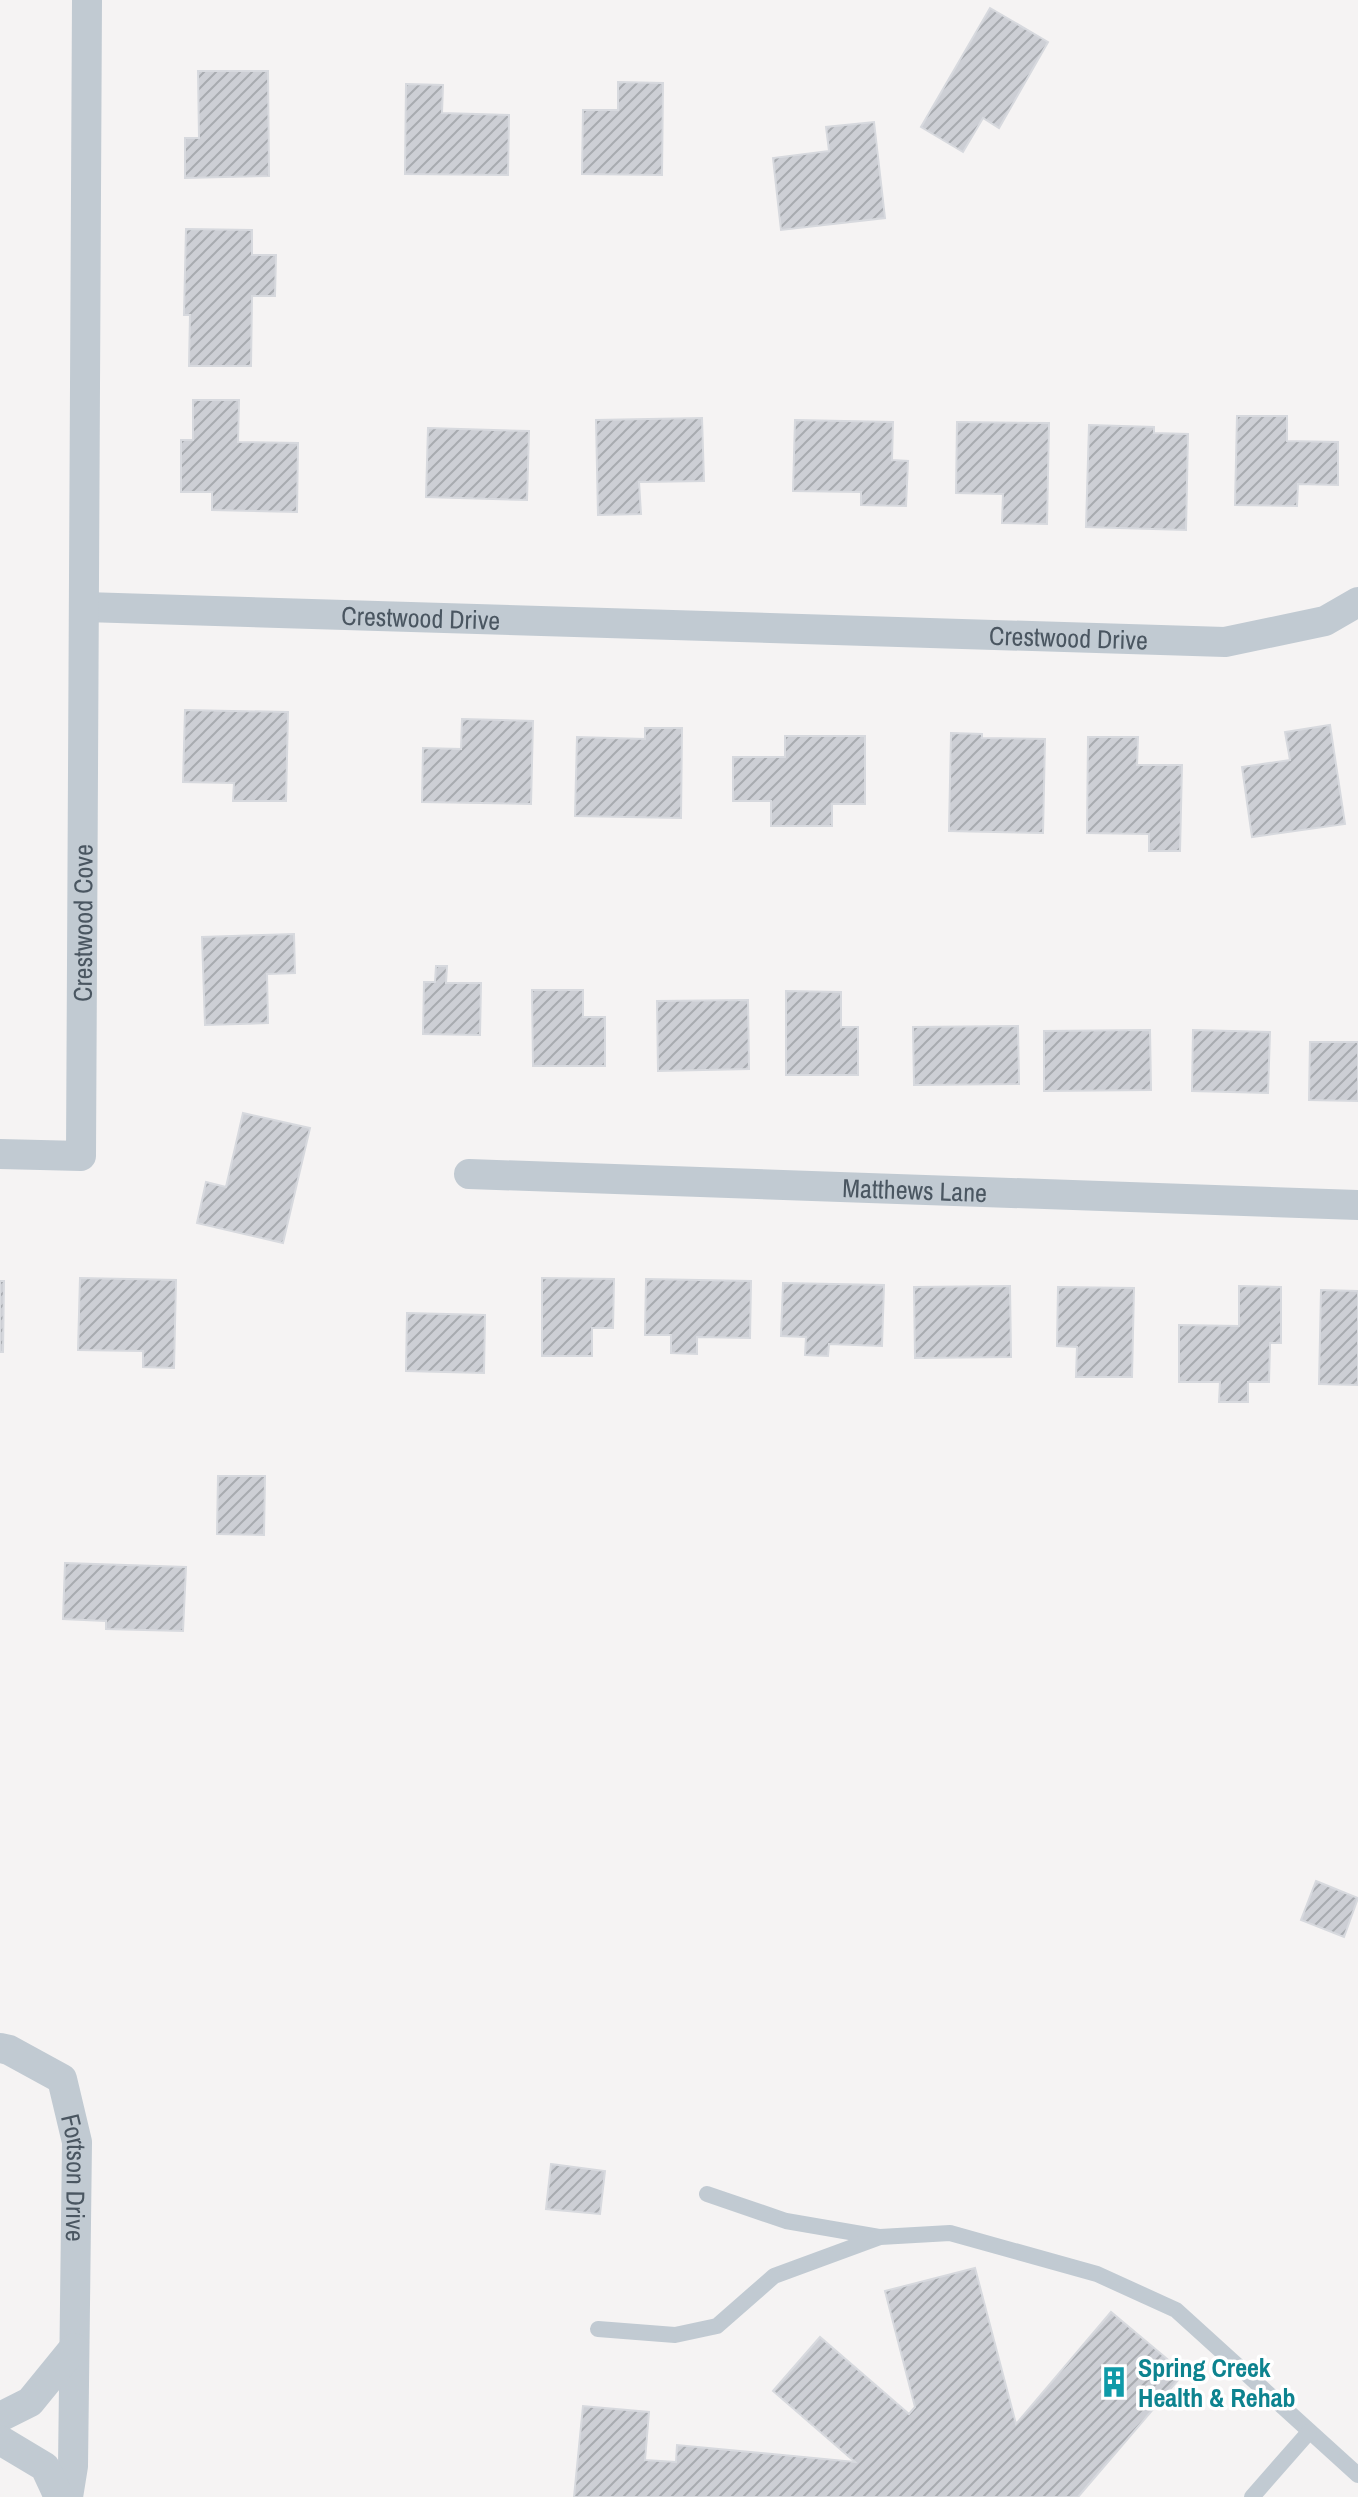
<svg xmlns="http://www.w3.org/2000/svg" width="1358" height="2497" font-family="'Archivo Narrow',sans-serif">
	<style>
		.building { fill: url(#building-hatch); stroke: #d7d9de; stroke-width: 2 }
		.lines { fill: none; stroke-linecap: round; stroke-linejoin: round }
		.lane { stroke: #c1cad2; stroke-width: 16 }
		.street { stroke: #c1cad2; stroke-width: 30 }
		.labels { text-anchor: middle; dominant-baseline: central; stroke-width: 7; stroke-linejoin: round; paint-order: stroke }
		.street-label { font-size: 26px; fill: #4a5661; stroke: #fff }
		.culture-label { font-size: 26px; font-weight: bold; fill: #0d838f; stroke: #fff; text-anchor: start }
	</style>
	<defs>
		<pattern id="building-hatch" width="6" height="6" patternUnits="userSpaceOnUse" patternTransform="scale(2)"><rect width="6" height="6" fill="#cdcfd5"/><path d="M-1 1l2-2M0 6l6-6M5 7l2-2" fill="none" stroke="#a8abb0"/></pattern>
	</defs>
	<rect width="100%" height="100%" fill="#f5f3f3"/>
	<!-- building -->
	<g class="building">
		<polygon points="990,8 1048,42 999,128 983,118 963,152 921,127"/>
		<polygon points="198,71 268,71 269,176 185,178 185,138 199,138"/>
		<polygon points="618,82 663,83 662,175 582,174 583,110 618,110"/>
		<polygon points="406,84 443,85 442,113 509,115 508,175 405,174"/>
		<polygon points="874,122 885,218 781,230 773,158 829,151 826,127"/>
		<polygon points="186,229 252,230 252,255 276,255 275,296 252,296 251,366 189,366 190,315 184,315"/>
		<polygon points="193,400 239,400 238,442 298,443 297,512 212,510 212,492 181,492 181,440 193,440"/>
		<polygon points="1237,416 1287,416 1287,441 1338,442 1338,485 1298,484 1297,506 1235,505"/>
		<polygon points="702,418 704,481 639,482 641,514 598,515 596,420"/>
		<polygon points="795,420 893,422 892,460 908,461 906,506 861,505 861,492 793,491"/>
		<polygon points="957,422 1049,423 1047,524 1002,523 1003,494 956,493"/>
		<polygon points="1089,425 1154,427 1154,433 1188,434 1186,530 1086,527"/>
		<polygon points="428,428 529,431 527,500 426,497"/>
		<polygon points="185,710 288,712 286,801 233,801 234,783 183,782"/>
		<polygon points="462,719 533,721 531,804 422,802 423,748 461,749"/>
		<polygon points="1330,725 1345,824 1252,837 1242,767 1290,760 1285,732"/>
		<polygon points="645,728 682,728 681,818 575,816 577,737 645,739"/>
		<polygon points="951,733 982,734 982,738 1045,739 1043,833 949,831"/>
		<polygon points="785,736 865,736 865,804 832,804 832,826 771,826 771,801 733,801 733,757 785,757"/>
		<polygon points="1088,737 1138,737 1137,765 1182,765 1180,851 1149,851 1149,834 1087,833"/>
		<polygon points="294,934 295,973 267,974 268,1023 205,1025 202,937"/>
		<polygon points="436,966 447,966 446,983 481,983 480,1035 423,1034 424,982 435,982"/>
		<polygon points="532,990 583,990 583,1017 605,1017 605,1066 533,1066"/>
		<polygon points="786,991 841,992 841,1027 858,1027 858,1075 786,1075"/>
		<polygon points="748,1000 749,1069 658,1071 657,1001"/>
		<polygon points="1018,1026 1019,1084 914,1085 913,1027"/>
		<polygon points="1150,1030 1151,1090 1044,1091 1044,1031"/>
		<polygon points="1193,1030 1270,1032 1268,1093 1192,1091"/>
		<polygon points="1310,1042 1358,1042 1358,1101 1309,1100"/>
		<polygon points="243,1113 310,1128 283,1243 197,1223 206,1182 226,1187"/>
		<polygon points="80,1278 176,1280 174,1368 143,1367 143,1351 78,1350"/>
		<polygon points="542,1278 614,1279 613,1328 592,1328 592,1356 542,1356"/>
		<polygon points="646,1279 751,1281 750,1338 697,1337 697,1354 671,1353 671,1335 645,1335"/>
		<polygon points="0,1281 4,1281 3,1352 0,1352"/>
		<polygon points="783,1283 884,1285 882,1346 829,1344 828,1356 805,1355 806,1337 781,1336"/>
		<polygon points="1010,1286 1011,1357 915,1358 914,1287"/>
		<polygon points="1239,1286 1281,1287 1281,1343 1270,1343 1269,1382 1248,1382 1248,1402 1219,1402 1220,1382 1179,1382 1179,1325 1239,1326"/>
		<polygon points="1058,1287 1134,1288 1132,1377 1076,1377 1077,1347 1057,1346"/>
		<polygon points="1321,1290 1358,1291 1358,1385 1319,1384"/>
		<polygon points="407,1313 485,1315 484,1373 406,1371"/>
		<polygon points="218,1476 265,1476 264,1535 217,1534"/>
		<polygon points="65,1563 186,1567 183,1631 106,1629 106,1621 63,1619"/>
		<polygon points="1316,1881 1358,1898 1344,1937 1301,1920"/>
		<polygon points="551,2164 605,2171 600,2214 546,2209"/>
		<polygon points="975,2268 1016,2424 1111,2312 1184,2373 1078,2497 574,2497 583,2406 649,2412 645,2460 676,2462 677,2445 855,2462 773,2391 820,2337 909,2414 915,2407 885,2291"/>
	</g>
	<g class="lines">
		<!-- lane -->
		<g class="lane">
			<polyline points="707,2194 786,2221 879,2237"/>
			<polyline points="598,2329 675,2335 717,2326 774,2276 880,2237 950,2233 1097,2274 1176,2310 1358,2475"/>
			<polyline points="1252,2497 1309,2432"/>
		</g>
		<!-- street -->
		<g class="street">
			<path id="s1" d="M85,607L1225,642L1325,621L1358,602"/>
			<path id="s2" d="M0,1154L81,1156L87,0"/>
			<path id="s3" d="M469,1174L1358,1205"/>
			<path id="s4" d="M0,2048L9,2050L62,2079L77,2142L73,2466L68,2497"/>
			<polyline points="0,2417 30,2402 74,2348"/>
			<polyline points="0,2440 45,2467 59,2497"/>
		</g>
	</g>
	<!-- icons -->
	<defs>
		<symbol id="building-bare" viewBox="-9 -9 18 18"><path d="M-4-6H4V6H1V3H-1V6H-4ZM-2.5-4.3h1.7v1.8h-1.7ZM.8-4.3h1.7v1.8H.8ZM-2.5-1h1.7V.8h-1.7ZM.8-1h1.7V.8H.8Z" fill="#0f9aa8" stroke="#fff" stroke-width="2.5" paint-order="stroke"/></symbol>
	</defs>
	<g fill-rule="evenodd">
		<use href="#building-bare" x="1092" y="2360" width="44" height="44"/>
	</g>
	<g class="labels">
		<!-- street labels -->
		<g class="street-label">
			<text stroke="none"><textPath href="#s1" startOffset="336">Crestwood Drive</textPath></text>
			<text stroke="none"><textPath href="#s1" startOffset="984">Crestwood Drive</textPath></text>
			<text stroke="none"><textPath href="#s2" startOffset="314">Crestwood Cove</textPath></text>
			<text stroke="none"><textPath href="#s3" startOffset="446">Matthews Lane</textPath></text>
			<text stroke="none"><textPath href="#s4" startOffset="170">Fortson Drive</textPath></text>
		</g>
		<!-- culture labels -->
		<g class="culture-label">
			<text x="1138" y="2367">Spring Creek<tspan x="1138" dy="30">Health &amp; Rehab</tspan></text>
		</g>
	</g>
</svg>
